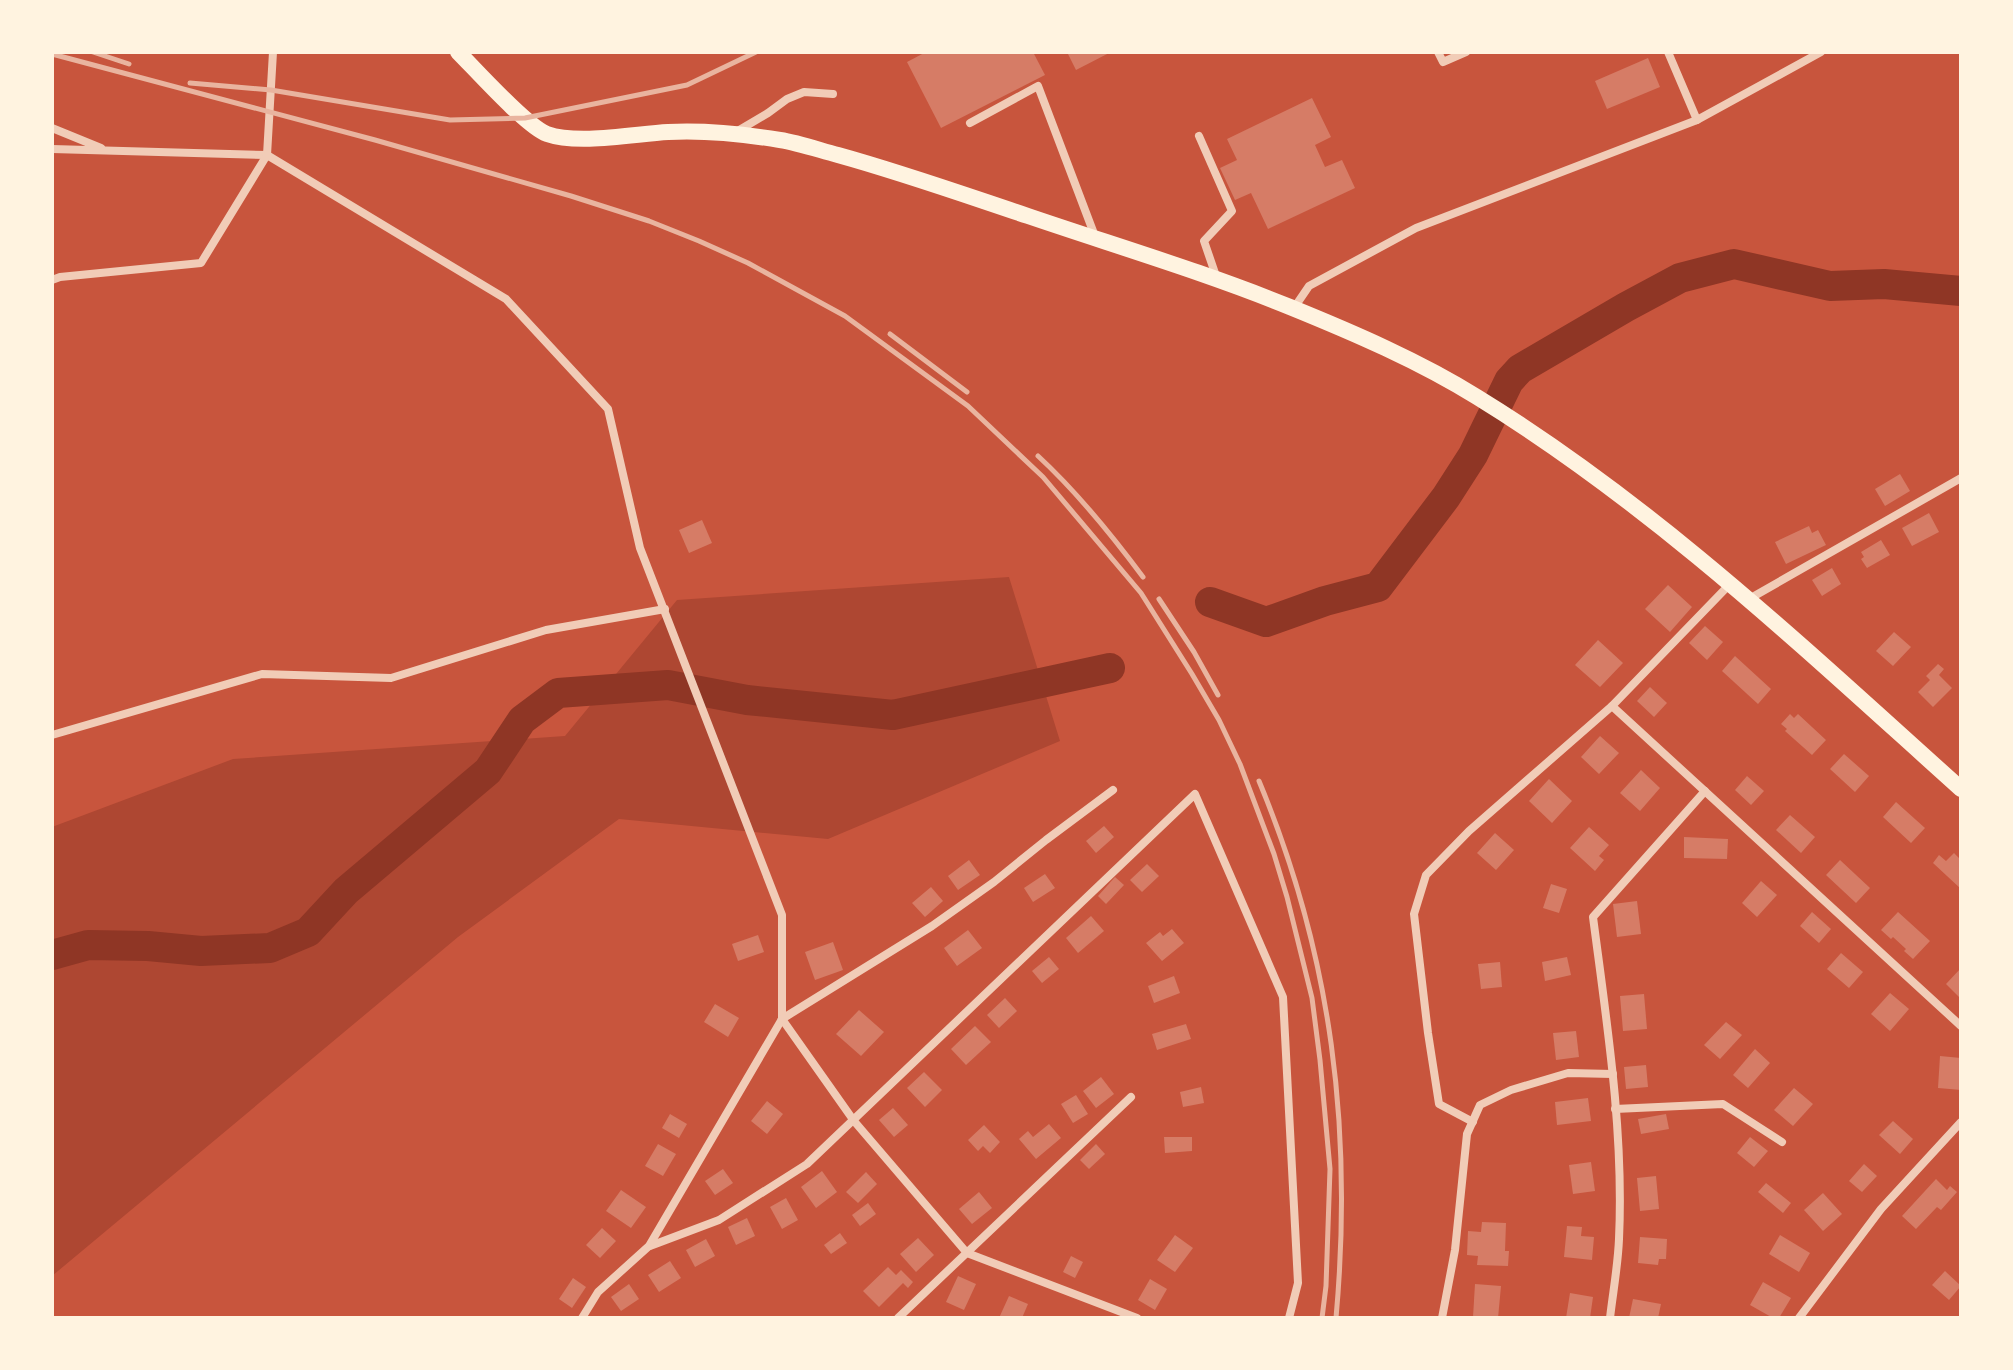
<svg xmlns="http://www.w3.org/2000/svg" width="2013" height="1370" font-family="'Golos Text',sans-serif">
	<style>
		.green { fill: #ae4732 }
		.lines { fill: none; stroke-linecap: round; stroke-linejoin: round }
		.river { stroke: #8f3625; stroke-width: 30 }
		.building { fill: #d67c66 }
		.minor { stroke: #f1ccb7; stroke-width: 8 }
		.primary { stroke: #fff3e0; stroke-width: 16 }
		.rail { stroke: #e9b49f; stroke-width: 5 }
	</style>
	<rect width="100%" height="100%" fill="#c8553d"/>
	<!-- green -->
	<polygon class="green" points="1009,577 1060,741 828,839 619,819 458,937 52,1276 52,827 233,759 565,736 677,600"/>
	<g class="lines">
		<!-- river -->
		<g class="river">
			<polyline points="1210,602 1266,622 1325,601 1378,587 1446,497 1473,455 1509,381 1520,369 1626,307 1680,278 1734,264 1830,286 1884,284 1961,291"/>
			<polyline points="52,955 88,945 148,946 201,951 270,948 308,932 346,891 488,771 522,720 558,693 668,685 747,700 893,715 1110,668"/>
		</g>
	</g>
	<!-- building -->
	<g class="building">
		<polygon points="926,52 1033,52 1045,75 941,128 907,62"/>
		<polygon points="1067,52 1111,52 1076,70"/>
		<polygon points="1648,58 1660,87 1607,109 1595,81"/>
		<polygon points="1312,98 1331,137 1315,145 1325,167 1342,160 1355,188 1268,229 1251,193 1235,200 1220,168 1237,160 1227,139"/>
		<polygon points="1900,474 1910,491 1885,506 1875,489"/>
		<polygon points="1929,513 1939,532 1912,546 1902,528"/>
		<polygon points="702,520 712,543 689,553 679,530"/>
		<polygon points="1809,526 1812,533 1818,530 1826,545 1786,564 1775,542"/>
		<polygon points="1881,540 1890,555 1867,568 1861,559 1864,557 1861,552"/>
		<polygon points="1832,568 1841,584 1822,596 1812,580"/>
		<polygon points="1668,585 1692,607 1670,632 1645,609"/>
		<polygon points="1705,626 1723,642 1707,660 1689,643"/>
		<polygon points="1894,632 1911,647 1893,666 1876,651"/>
		<polygon points="1598,640 1623,663 1600,687 1575,665"/>
		<polygon points="1735,656 1771,689 1758,704 1722,671"/>
		<polygon points="1938,664 1944,669 1939,675 1952,688 1933,707 1918,692 1930,680 1926,676"/>
		<polygon points="1650,687 1667,703 1654,717 1637,701"/>
		<polygon points="1790,714 1794,718 1798,714 1826,740 1812,755 1785,731 1787,729 1781,724"/>
		<polygon points="1600,736 1619,753 1599,774 1581,757"/>
		<polygon points="1844,754 1869,776 1855,792 1830,769"/>
		<polygon points="1641,770 1660,788 1640,811 1620,793"/>
		<polygon points="1747,776 1764,791 1751,805 1735,790"/>
		<polygon points="1549,779 1572,801 1552,823 1529,801"/>
		<polygon points="1896,802 1925,828 1911,843 1883,817"/>
		<polygon points="1790,815 1815,837 1801,853 1776,830"/>
		<polygon points="1104,826 1114,837 1096,853 1086,841"/>
		<polygon points="1589,827 1609,845 1599,856 1604,860 1595,871 1570,848"/>
		<polygon points="1495,833 1514,850 1496,870 1477,853"/>
		<polygon points="1684,837 1728,839 1727,859 1684,858"/>
		<polygon points="1954,853 1961,860 1961,889 1933,863 1939,855 1946,861"/>
		<polygon points="969,860 980,875 958,890 948,876"/>
		<polygon points="1840,860 1870,888 1856,903 1826,875"/>
		<polygon points="1147,864 1159,876 1142,892 1130,880"/>
		<polygon points="1045,874 1055,888 1033,902 1024,888"/>
		<polygon points="1115,877 1124,885 1106,904 1098,896"/>
		<polygon points="1761,881 1777,895 1757,917 1742,903"/>
		<polygon points="1551,884 1567,889 1559,913 1543,908"/>
		<polygon points="931,887 943,901 925,917 912,903"/>
		<polygon points="1637,901 1641,934 1617,937 1613,904"/>
		<polygon points="1812,912 1831,929 1819,943 1800,926"/>
		<polygon points="1898,912 1930,941 1913,959 1904,951 1906,949 1893,937 1891,939 1881,930"/>
		<polygon points="1091,916 1104,931 1078,953 1066,938"/>
		<polygon points="1172,929 1184,943 1162,961 1146,943 1160,932 1163,936"/>
		<polygon points="968,930 982,948 957,966 944,948"/>
		<polygon points="758,935 764,952 738,961 732,944"/>
		<polygon points="833,942 843,970 815,980 805,952"/>
		<polygon points="1841,953 1863,972 1849,988 1827,969"/>
		<polygon points="1049,957 1059,969 1042,983 1032,971"/>
		<polygon points="1567,957 1571,975 1545,981 1542,962"/>
		<polygon points="1500,962 1502,987 1481,989 1478,964"/>
		<polygon points="1961,968 1961,999 1946,984"/>
		<polygon points="1174,976 1180,993 1154,1003 1148,986"/>
		<polygon points="1890,993 1909,1009 1890,1031 1871,1014"/>
		<polygon points="1644,994 1647,1029 1623,1031 1620,996"/>
		<polygon points="1005,998 1017,1011 999,1028 987,1015"/>
		<polygon points="715,1004 739,1018 728,1037 704,1022"/>
		<polygon points="859,1010 884,1032 861,1056 836,1034"/>
		<polygon points="1726,1022 1742,1035 1720,1059 1704,1045"/>
		<polygon points="1186,1024 1191,1039 1157,1050 1152,1034"/>
		<polygon points="975,1026 991,1042 966,1065 951,1049"/>
		<polygon points="1576,1031 1579,1057 1556,1060 1553,1033"/>
		<polygon points="1755,1049 1770,1063 1748,1088 1733,1075"/>
		<polygon points="1940,1056 1961,1058 1961,1090 1938,1088"/>
		<polygon points="1646,1065 1648,1087 1626,1089 1624,1067"/>
		<polygon points="924,1072 942,1090 925,1107 907,1088"/>
		<polygon points="1101,1077 1114,1094 1096,1108 1083,1091"/>
		<polygon points="1201,1087 1204,1103 1183,1107 1180,1092"/>
		<polygon points="1794,1088 1813,1104 1793,1126 1774,1110"/>
		<polygon points="1076,1095 1088,1114 1073,1123 1061,1104"/>
		<polygon points="1588,1098 1591,1121 1557,1125 1555,1102"/>
		<polygon points="767,1101 783,1114 767,1134 751,1121"/>
		<polygon points="893,1108 908,1125 894,1137 879,1120"/>
		<polygon points="670,1114 687,1124 679,1138 662,1128"/>
		<polygon points="1666,1114 1669,1129 1641,1134 1638,1119"/>
		<polygon points="1893,1121 1913,1139 1900,1154 1879,1135"/>
		<polygon points="1049,1124 1061,1138 1036,1159 1019,1139 1028,1131 1033,1137"/>
		<polygon points="984,1125 1000,1142 990,1153 983,1146 978,1151 968,1140"/>
		<polygon points="1164,1137 1192,1137 1192,1151 1165,1153"/>
		<polygon points="1750,1137 1768,1151 1754,1167 1737,1153"/>
		<polygon points="658,1144 676,1154 663,1176 645,1166"/>
		<polygon points="1096,1144 1105,1154 1089,1169 1080,1160"/>
		<polygon points="1591,1162 1595,1191 1573,1194 1569,1165"/>
		<polygon points="1864,1164 1877,1176 1862,1192 1849,1181"/>
		<polygon points="723,1169 733,1183 715,1195 705,1181"/>
		<polygon points="822,1171 837,1192 816,1208 801,1187"/>
		<polygon points="866,1172 877,1184 858,1203 846,1192"/>
		<polygon points="1656,1176 1659,1209 1640,1211 1637,1178"/>
		<polygon points="1936,1179 1947,1190 1950,1186 1957,1192 1941,1210 1937,1207 1916,1229 1902,1216"/>
		<polygon points="1766,1183 1791,1203 1783,1213 1758,1192"/>
		<polygon points="621,1190 646,1207 631,1228 606,1211"/>
		<polygon points="979,1192 992,1208 972,1224 959,1209"/>
		<polygon points="1823,1193 1842,1214 1823,1231 1804,1210"/>
		<polygon points="786,1198 798,1220 782,1229 770,1207"/>
		<polygon points="868,1203 876,1214 860,1226 852,1215"/>
		<polygon points="747,1218 755,1236 736,1245 728,1227"/>
		<polygon points="1482,1222 1506,1223 1505,1251 1509,1251 1508,1266 1477,1265 1478,1256 1467,1255 1468,1231 1481,1232"/>
		<polygon points="1567,1226 1582,1227 1581,1236 1594,1237 1592,1260 1564,1257"/>
		<polygon points="602,1228 616,1241 600,1258 586,1245"/>
		<polygon points="840,1233 847,1243 831,1254 824,1245"/>
		<polygon points="1175,1235 1193,1248 1175,1272 1157,1260"/>
		<polygon points="1780,1235 1810,1253 1799,1272 1769,1254"/>
		<polygon points="1640,1237 1667,1239 1666,1259 1659,1259 1658,1265 1638,1263"/>
		<polygon points="918,1238 934,1255 916,1272 900,1254"/>
		<polygon points="706,1239 715,1256 695,1267 686,1250"/>
		<polygon points="1071,1256 1083,1262 1075,1278 1063,1272"/>
		<polygon points="670,1261 681,1278 659,1292 648,1275"/>
		<polygon points="888,1267 896,1275 901,1270 913,1282 908,1288 903,1283 879,1307 863,1291"/>
		<polygon points="1945,1271 1961,1286 1949,1300 1932,1285"/>
		<polygon points="958,1276 976,1284 964,1310 946,1302"/>
		<polygon points="573,1278 586,1287 572,1308 559,1299"/>
		<polygon points="1150,1279 1167,1289 1155,1310 1138,1300"/>
		<polygon points="1763,1282 1791,1298 1779,1318 1773,1318 1750,1305"/>
		<polygon points="629,1284 639,1299 621,1311 611,1297"/>
		<polygon points="1475,1284 1501,1286 1498,1318 1473,1317"/>
		<polygon points="1570,1293 1593,1297 1590,1318 1566,1318"/>
		<polygon points="1009,1296 1028,1304 1022,1318 999,1318"/>
		<polygon points="1633,1299 1661,1304 1658,1318 1629,1318"/>
	</g>
	<g class="lines">
		<!-- minor -->
		<g class="minor">
			<polyline points="1438,52 1443,62 1466,52"/>
			<polyline points="1668,52 1697,120"/>
			<polyline points="970,123 1038,86 1096,239"/>
			<polyline points="52,128 101,148"/>
			<polyline points="736,132 768,113 787,99 804,92 833,94"/>
			<polyline points="1199,136 1232,211 1204,241 1216,276"/>
			<polyline points="52,149 267,155 273,52"/>
			<polyline points="52,280 60,277 201,263 267,155 506,299 608,409 640,548 782,915 782,1019 649,1246 598,1292 582,1318"/>
			<polyline points="1294,308 1309,286 1416,228 1697,120 1821,52"/>
			<polyline points="1749,599 1961,478"/>
			<polyline points="1612,706 1961,1026"/>
			<polyline points="52,735 262,674 391,678 546,630 665,609"/>
			<polyline points="782,1019 854,1121 967,1253 1137,1318"/>
			<polyline points="782,1019 932,926 994,882 1046,840 1113,790"/>
			<polyline points="1615,1109 1723,1104 1782,1142"/>
			<polyline points="1473,1122 1439,1104 1428,1033 1414,914 1426,875 1469,831 1612,706 1730,584"/>
			<polyline points="650,1246 719,1220 807,1164 1195,794 1283,997 1298,1283 1289,1318"/>
			<polyline points="898,1318 1131,1097"/>
			<polyline points="1442,1318 1455,1250 1467,1134 1480,1105 1511,1090 1568,1073 1613,1074"/>
			<path d="M1610,1318C1613,1292 1618,1265 1619,1239C1624,1132 1607,1024 1593,917L1705,791"/>
			<polyline points="1799,1318 1881,1209 1961,1122"/>
		</g>
		<!-- primary -->
		<path class="primary" d="M458,52C476,70 527,127 547,134C578,145 634,134 668,132C705,130 743,134 780,140C799,143 819,150 838,155C903,173 965,195 1028,216C1116,246 1204,272 1290,307C1354,333 1419,361 1477,397C1656,507 1806,650 1961,789"/>
		<!-- rail -->
		<g class="rail">
			<polyline points="93,52 129,64"/>
			<polyline points="52,54 375,140 571,196 649,221 699,241 748,263 845,316 968,406 1043,477 1141,593 1192,674 1219,720 1240,764 1274,854 1287,897 1312,998 1320,1060 1330,1169 1326,1286 1322,1318"/>
			<polyline points="190,83 271,90 450,120 525,118 687,85 756,52"/>
			<polyline points="890,334 967,392"/>
			<path d="M1038,456C1077,492 1111,534 1143,577"/>
			<polyline points="1159,599 1194,652 1218,695"/>
			<path d="M1259,781C1332,956 1353,1130 1336,1318"/>
		</g>
	</g>
	<!-- border -->
	<rect width="2013" height="1370" fill="none" stroke="#fff3e0" stroke-width="108"/>
</svg>
